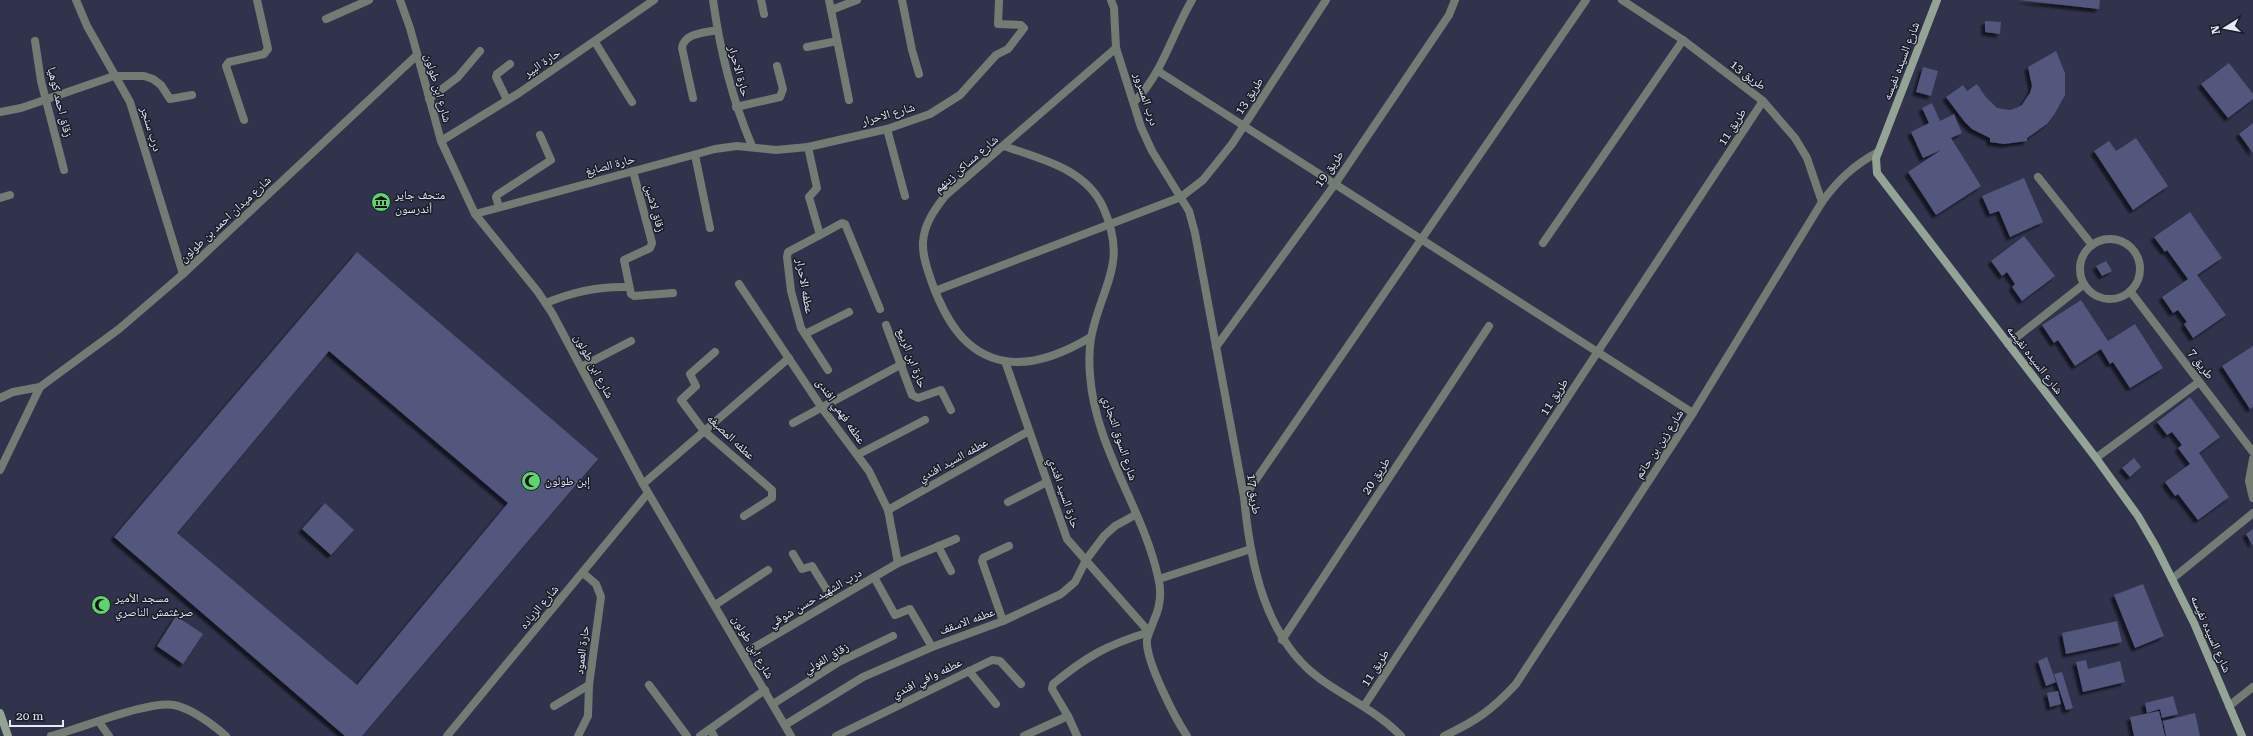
<svg xmlns="http://www.w3.org/2000/svg" width="2253" height="736" font-family="'Roboto Serif','Noto Naskh Arabic',serif">
	<style>
		.building { fill: #52567d; fill-rule: evenodd; filter: url(#shadow) }
		.lines { fill: none; stroke-linecap: round; stroke-linejoin: round }
		.street { stroke: #727c72; stroke-width: 8 }
		.secondary { stroke: #94a494; stroke-width: 8 }
		.labels { text-anchor: middle; dominant-baseline: central; stroke-width: 3; stroke-linejoin: round; paint-order: stroke }
		.street-label { font-size: 12px; fill: #e6e8f8; stroke: #1a1c27 }
		.poi-label { font-size: 12px; fill: #e6e8f8; stroke: #1a1c27; text-anchor: start }
	</style>
	<defs>
		<filter id="shadow"><feDropShadow dx="-3.5" dy="3.5" stdDeviation="1" flood-color="#0009"/></filter>
	</defs>
	<rect width="100%" height="100%" fill="#30334b"/>
	<!-- building -->
	<g class="building">
		<polygon points="2018,0 2100,0 2099,9"/>
		<polygon points="1985,21 2001,22 2000,34 1985,32"/>
		<polygon points="2056,51 2065,73 2065,95 2054,115 2047,124 2027,138 2027,141 2004,144 1990,142 1990,138 1972,129 1964,121 1946,97 1963,85 1967,91 1977,84 1985,96 1997,108 2010,110 2016,108 2022,105 2030,93 2032,86 2028,67"/>
		<polygon points="2229,63 2253,94 2253,99 2228,118 2201,84"/>
		<polygon points="1923,67 1938,71 1931,96 1916,92"/>
		<polygon points="1932,103 1940,121 1954,114 1962,133 1951,138 1981,186 1936,215 1908,172 1941,150 1923,158 1911,132 1929,123 1922,108"/>
		<polygon points="2253,123 2253,153 2239,134"/>
		<polygon points="2136,138 2168,186 2133,210 2094,151 2109,141 2116,151"/>
		<polygon points="2024,178 2043,222 2010,237 1999,211 1990,214 1982,196"/>
		<polygon points="2190,212 2222,258 2197,275 2226,315 2193,338 2184,324 2187,322 2178,310 2173,313 2162,297 2188,279 2167,250 2165,252 2154,237"/>
		<polygon points="2024,236 2055,276 2022,301 2012,287 2015,284 2007,272 2002,276 1991,261"/>
		<path d="M357,252L598,459L362,736H345L114,537ZM329,351L508,503L357,685L177,533Z"/>
		<polygon points="2106,261 2112,271 2102,276 2096,266"/>
		<polygon points="2081,300 2108,341 2135,324 2163,368 2130,388 2113,362 2110,364 2101,349 2075,366 2058,340 2054,343 2042,325"/>
		<polygon points="2253,346 2253,407 2250,409 2222,366"/>
		<polygon points="2190,397 2220,437 2199,453 2229,497 2198,520 2178,494 2175,496 2165,482 2190,464 2178,448 2182,445 2172,432 2167,435 2157,422"/>
		<polygon points="2134,458 2141,467 2130,477 2122,468"/>
		<polygon points="325,503 354,530 331,555 302,529"/>
		<polygon points="2253,529 2253,546 2246,534"/>
		<polygon points="2143,584 2164,636 2135,648 2114,595"/>
		<polygon points="176,616 203,634 183,664 157,646"/>
		<polygon points="2117,621 2122,642 2066,654 2062,633"/>
		<polygon points="2047,657 2056,682 2046,686 2038,661"/>
		<polygon points="2086,660 2088,669 2120,661 2125,682 2083,692 2076,662"/>
		<polygon points="2062,672 2073,708 2066,710 2054,674"/>
		<polygon points="2058,691 2061,704 2050,707 2047,693"/>
		<polygon points="2173,696 2178,714 2162,718 2160,709 2147,713 2145,703"/>
		<polygon points="2159,711 2165,736 2134,736 2130,717"/>
		<polygon points="2195,713 2200,736 2166,736 2163,721"/>
	</g>
	<g class="lines">
		<!-- street -->
		<g class="street">
			<polyline points="76,0 87,26 130,102 183,274"/>
			<polyline points="400,0 410,28 441,141 475,214 538,292 552,313 643,484 791,736"/>
			<path d="M713,0C720,51 732,99 752,146"/>
			<polyline points="761,0 764,14"/>
			<polyline points="829,0 849,100"/>
			<polyline points="902,0 912,50 919,74"/>
			<path d="M1111,0L1114,8L1116,48L1141,127L1152,151L1189,211L1195,233L1244,497C1250,561 1264,637 1319,678C1346,698 1377,711 1401,736"/>
			<polyline points="1622,0 1683,40 1763,101 1795,138 1807,158 1822,202"/>
			<polyline points="831,10 857,0"/>
			<polyline points="326,19 369,0"/>
			<polyline points="35,41 41,81 64,170"/>
			<polyline points="595,42 632,102"/>
			<polyline points="807,47 837,41"/>
			<polyline points="1158,71 1693,413"/>
			<path d="M693,98L682,48C684,33 704,33 717,30"/>
			<polyline points="429,99 458,77 480,51"/>
			<polyline points="507,100 496,77 497,74 510,64"/>
			<path d="M1135,101C1163,72 1172,34 1192,0"/>
			<polyline points="736,107 780,97 783,89 777,66"/>
			<polyline points="0,112 21,108 114,76 144,76 153,79 161,85 170,99 192,95"/>
			<polyline points="244,120 226,66 229,62 264,54 268,49 257,0"/>
			<polyline points="887,129 905,196"/>
			<polyline points="441,141 519,93 654,0"/>
			<path d="M1004,146C1040,159 1085,168 1103,207C1129,265 1101,285 1091,338C1089,350 1089,363 1090,375C1095,448 1143,508 1158,577C1162,592 1160,607 1154,620C1152,627 1148,633 1147,640C1145,660 1175,718 1187,736"/>
			<polyline points="808,147 817,188 809,197 820,235 788,252 787,257 791,291 801,328 828,370"/>
			<polyline points="695,155 710,228"/>
			<polyline points="633,171 652,243 650,248 624,260 631,294 634,296 673,293"/>
			<polyline points="2038,177 2092,245"/>
			<polyline points="0,198 10,195"/>
			<polyline points="499,207 496,197 497,195 551,160 540,135"/>
			<polyline points="475,214 715,149 737,146 776,150 808,147 887,129 930,114 960,95 996,55 1008,49 1024,28 1021,25 998,24 999,0"/>
			<polyline points="820,235 842,223 845,224 880,309"/>
			<circle cx="2110" cy="269" r="30"/>
			<polyline points="1543,243 1683,40"/>
			<polyline points="739,284 822,408 869,471 888,510 898,563"/>
			<polyline points="935,291 1181,197 1203,180 1232,144 1326,0"/>
			<polyline points="2130,291 2253,452"/>
			<path d="M546,303C574,291 599,286 629,287"/>
			<polyline points="886,325 912,395 918,398 941,390 951,410"/>
			<polyline points="805,334 849,312"/>
			<path d="M1091,337C1066,352 1035,366 1005,361C964,354 945,318 932,283C928,271 922,256 923,242C924,224 935,209 945,196L1116,48"/>
			<polyline points="2008,344 2084,284"/>
			<polyline points="1216,347 1335,184 1449,15 1455,0"/>
			<polyline points="715,352 690,374 696,386 681,400 704,431 772,490 772,498 744,516"/>
			<path d="M1005,361L1067,539L1149,632C1107,645 1087,656 1053,684L1052,689L1068,716L1077,736"/>
			<polyline points="581,367 631,341"/>
			<polyline points="0,398 13,392 40,387"/>
			<polyline points="793,423 902,364"/>
			<polyline points="857,455 925,420"/>
			<polyline points="2096,458 2199,382"/>
			<polyline points="2253,459 2249,481 2253,498"/>
			<polyline points="0,470 40,387 119,329 183,274 416,56"/>
			<polyline points="643,484 789,358"/>
			<polyline points="1244,497 1586,0"/>
			<polyline points="1008,502 1047,482"/>
			<polyline points="888,510 1029,431"/>
			<polyline points="938,546 951,571"/>
			<polyline points="793,554 802,569 812,566 833,600"/>
			<polyline points="874,577 895,615 910,609 932,647"/>
			<polyline points="1159,579 1251,549"/>
			<polyline points="2172,579 2253,513"/>
			<polyline points="715,605 768,570"/>
			<polyline points="1003,621 982,561 983,558 1009,546"/>
			<polyline points="1282,640 1489,326"/>
			<polyline points="743,654 898,563 956,539"/>
			<polyline points="969,671 996,704"/>
			<polyline points="649,685 687,736"/>
			<polyline points="773,704 839,662 893,636"/>
			<polyline points="554,706 589,685"/>
			<polyline points="1364,706 1763,101"/>
			<polyline points="2229,706 2253,687"/>
			<polyline points="99,722 109,736"/>
			<polyline points="785,725 863,677 932,647 1003,621 1061,594 1075,582 1086,560 1104,536 1115,526 1135,515"/>
			<polyline points="710,729 714,736"/>
			<path d="M51,736C80,729 149,700 174,705C193,709 212,724 226,736"/>
			<polyline points="447,736 648,493"/>
			<polyline points="578,736 588,716 589,685 601,597 596,584 583,573"/>
			<polyline points="700,736 765,690"/>
			<polyline points="836,736 992,660 1000,661 1021,684"/>
			<polyline points="1024,736 1068,716"/>
			<path d="M1444,736C1476,721 1492,710 1516,684L1693,413L1822,202C1838,180 1854,165 1878,152"/>
		</g>
		<!-- secondary -->
		<g class="secondary">
			<polyline points="1937,0 1876,158 1877,173 2096,458 2138,516 2156,547 2194,623 2242,736"/>
			<polyline points="0,713 8,736"/>
		</g>
	</g>
	<!-- icons -->
	<defs>
		<symbol id="museum-disc" viewBox="-11 -11 22 22"><circle r="9.5" fill="#5ed56c" stroke="#1a1c27"/><path d="M0-6L6-3V-2H-6V-3ZM-5-1h2V3h-2ZM-1-1h2V3h-2ZM3-1h2V3H3ZM-6 4H6V6H-6Z" fill="#111"/></symbol>
		<symbol id="mosque-disc" viewBox="-11 -11 22 22"><circle r="9.5" fill="#5ed56c" stroke="#1a1c27"/><path d="M3.5-4.9A6 6 0 1 0 3.5 4.9A5 5 0 1 1 3.5-4.9Z" fill="#111"/></symbol>
	</defs>
	<g fill-rule="evenodd">
		<use href="#museum-disc" x="370" y="191" width="22" height="22"/>
		<use href="#mosque-disc" x="520" y="470" width="22" height="22"/>
		<use href="#mosque-disc" x="90" y="594" width="22" height="22"/>
	</g>
	<g class="labels">
		<!-- street labels -->
		<g class="street-label">
			<text transform="translate(1901 61) rotate(-69)">شارع السيده نفيسه</text>
			<text transform="translate(542 63) rotate(-34)">حارة البير</text>
			<text transform="translate(739 71) rotate(75)">حارة الاحرار</text>
			<text transform="translate(1748 75) rotate(37)">طريق 13</text>
			<text transform="translate(438 88) rotate(74)">شارع ابن طولون</text>
			<text transform="translate(1249 96) rotate(-57)">طريق 13</text>
			<text transform="translate(1146 99) rotate(72)">درب المسرور</text>
			<text transform="translate(60 102) rotate(76)">زقاق احمد كوهيا</text>
			<text transform="translate(888 114) rotate(-16)">شارع الاحرار</text>
			<text transform="translate(1732 127) rotate(-57)">طريق 11</text>
			<text transform="translate(151 129) rotate(73)">درب سنجر</text>
			<text transform="translate(966 164) rotate(-41)">شارع مساكن زينهم</text>
			<text transform="translate(610 165) rotate(-15)">حارة الصايغ</text>
			<text transform="translate(1329 169) rotate(-55)">طريق 19</text>
			<text transform="translate(655 208) rotate(75)">زقاق لاشين</text>
			<text transform="translate(225 219) rotate(-43)">شارع ميدان احمد بن طولون</text>
			<text transform="translate(805 286) rotate(80)">عطفه الاحرار</text>
			<text transform="translate(912 358) rotate(69)">حارة ابن الربيع</text>
			<text transform="translate(2035 360) rotate(52)">شارع السيده نفيسه</text>
			<text transform="translate(2201 364) rotate(53)">طريق 7</text>
			<text transform="translate(594 366) rotate(62)">شارع ابن طولون</text>
			<text transform="translate(1554 397) rotate(-57)">طريق 11</text>
			<text transform="translate(841 411) rotate(55)">عطفه فهمي افندى</text>
			<text transform="translate(731 437) rotate(43)">عطفه المصبغه</text>
			<text transform="translate(1120 438) rotate(72)">شارع السوق التجاري</text>
			<text transform="translate(1659 444) rotate(-57)">شارع زين بن حاتم</text>
			<text transform="translate(953 460) rotate(-29)">عطفه السيد افندي</text>
			<text transform="translate(1376 476) rotate(-57)">طريق 20</text>
			<text transform="translate(1064 493) rotate(71)">حارة السيد افندي</text>
			<text transform="translate(1254 494) rotate(82)">طريق 17</text>
			<text transform="translate(815 598) rotate(-30)">درب الشهيد حسن شوقي</text>
			<text transform="translate(539 607) rotate(-50)">شارع الزياده</text>
			<text transform="translate(967 621) rotate(-20)">عطفه الاسقف</text>
			<text transform="translate(2211 634) rotate(66)">شارع السيده نفيسه</text>
			<text transform="translate(753 647) rotate(60)">شارع ابن طولون</text>
			<text transform="translate(582 650) rotate(-83)">حارة العمود</text>
			<text transform="translate(826 658) rotate(-30)">زقاق الفولي</text>
			<text transform="translate(1375 668) rotate(-57)">طريق 11</text>
			<text transform="translate(927 678) rotate(-26)">عطفه وافي افندي</text>
		</g>
		<!-- poi labels -->
		<g class="poi-label">
			<text x="395" y="195">متحف جاير<tspan x="395" dy="14">أندرسون</tspan></text>
			<text x="545" y="481">إبن طولون</text>
			<text x="115" y="598">مسجد الأمير<tspan x="115" dy="14">صرغتمش الناصري</tspan></text>
		</g>
	</g>
	<!-- north arrow -->
	<g transform="translate(2225 28) rotate(259)" stroke="#1a1c27" stroke-width="3" paint-order="stroke">
	<path d="M0-3L7 15L0 10L-7 15Z" fill="#e6e8f8"/>
	<text y="-6" font-size="11" font-weight="bold" text-anchor="middle" fill="#e6e8f8">N</text>
	</g>
	<!-- scale -->
	<path d="M10 720v6h53v-6" fill="none" stroke="#e6e8f8" stroke-width="2"/>
	<text x="16" y="720" font-size="12" fill="#e6e8f8" stroke="#1a1c27" stroke-width="3" paint-order="stroke">20 m</text>
</svg>
